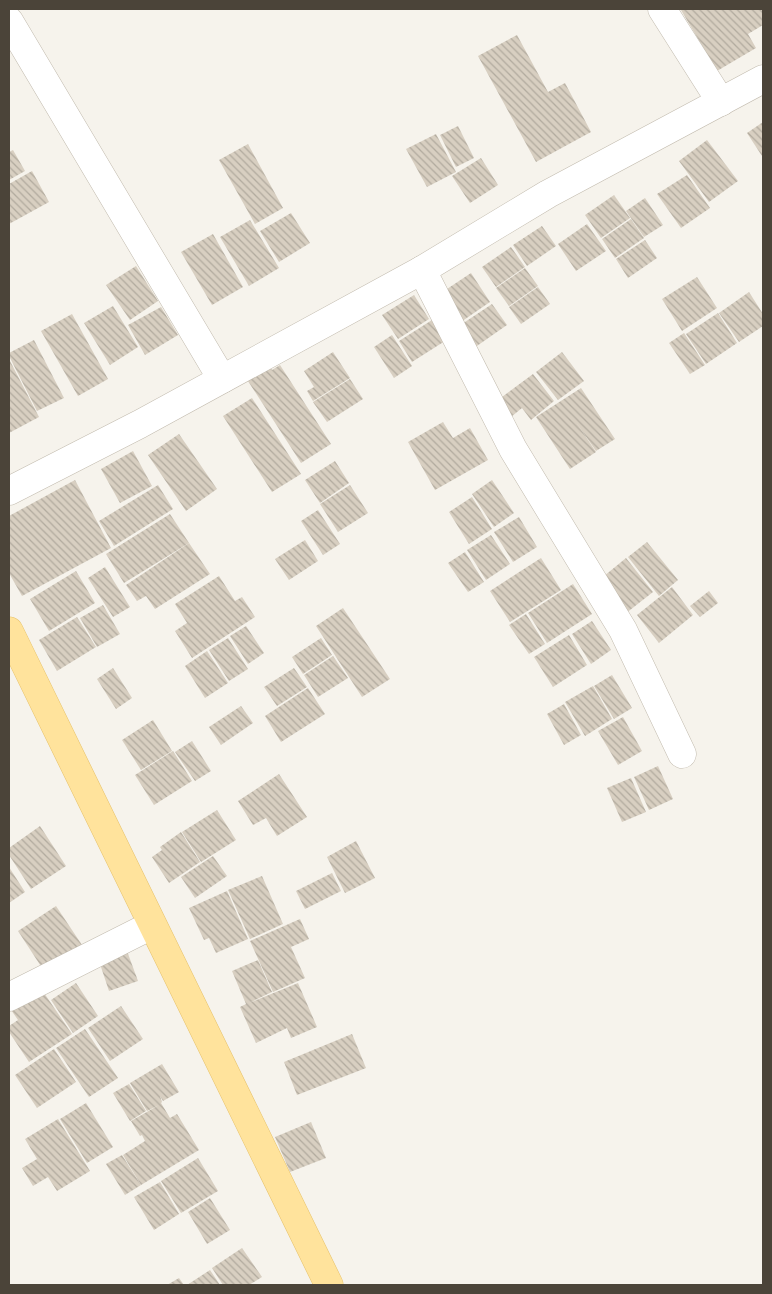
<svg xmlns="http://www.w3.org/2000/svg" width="772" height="1294" font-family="Barlow,sans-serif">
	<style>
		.building { fill: url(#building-back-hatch) }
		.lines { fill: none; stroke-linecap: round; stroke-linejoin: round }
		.minor-casing { stroke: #c2bbae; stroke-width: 29 }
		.major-casing { stroke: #e6c16a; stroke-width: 29 }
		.minor { stroke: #fff; stroke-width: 28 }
		.major { stroke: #ffe39c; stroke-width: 28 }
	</style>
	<defs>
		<pattern id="building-back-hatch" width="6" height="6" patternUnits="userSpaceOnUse" patternTransform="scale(1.25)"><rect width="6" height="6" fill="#d8cfc1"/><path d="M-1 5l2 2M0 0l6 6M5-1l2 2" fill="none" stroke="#b1aa9e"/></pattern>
	</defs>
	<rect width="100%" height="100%" fill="#f6f3ec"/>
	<!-- building -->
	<g class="building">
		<polygon points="682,9 763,9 763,25 748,34 756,48 717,71 681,10"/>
		<polygon points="517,35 548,92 565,83 591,132 536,162 478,56"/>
		<polygon points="763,122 763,155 762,156 747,133"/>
		<polygon points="458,126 474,158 456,167 440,135"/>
		<polygon points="436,134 456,172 427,187 406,149"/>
		<polygon points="707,140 738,181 709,202 679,161"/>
		<polygon points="248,144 283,208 255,224 219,160"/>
		<polygon points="13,150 25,171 9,180 9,152"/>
		<polygon points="481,158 498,185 470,203 452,176"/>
		<polygon points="32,171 49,202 9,224 9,184"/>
		<polygon points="687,175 710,208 681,228 657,194"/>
		<polygon points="614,195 630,218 601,238 585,215"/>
		<polygon points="645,198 663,225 644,237 626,211"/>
		<polygon points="291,213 310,243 279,262 260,231"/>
		<polygon points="631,219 644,238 615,258 602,239"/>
		<polygon points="250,220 279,268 249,286 220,237"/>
		<polygon points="587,224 606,251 576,271 558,244"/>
		<polygon points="542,226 556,246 527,266 513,245"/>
		<polygon points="213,234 243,287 212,305 181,252"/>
		<polygon points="645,240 657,258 628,278 616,259"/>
		<polygon points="511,247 525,267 496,287 482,267"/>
		<polygon points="136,266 158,301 130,320 106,285"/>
		<polygon points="525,268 538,286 509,306 496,288"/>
		<polygon points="471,273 490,302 458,324 438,295"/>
		<polygon points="697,277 717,308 682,331 662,299"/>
		<polygon points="538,287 550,304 521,324 509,307"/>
		<polygon points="749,292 763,314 763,326 739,342 719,313"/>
		<polygon points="414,295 429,319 398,339 382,315"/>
		<polygon points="492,304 507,325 474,348 459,326"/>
		<polygon points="113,306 138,347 110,365 84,323"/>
		<polygon points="161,307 178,335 145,355 128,325"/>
		<polygon points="718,313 737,343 706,364 686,334"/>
		<polygon points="72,314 108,379 78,396 41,331"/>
		<polygon points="432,320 445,341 412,362 399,341"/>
		<polygon points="684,333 705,365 690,374 669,343"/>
		<polygon points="392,335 412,366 394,378 374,347"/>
		<polygon points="34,340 64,398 37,411 9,356 9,353"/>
		<polygon points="333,352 350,378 313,401 307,391 314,387 304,371"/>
		<polygon points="562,352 584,381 558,400 536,372"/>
		<polygon points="9,359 39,417 9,433"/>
		<polygon points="268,364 272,370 280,365 331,444 301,463 246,378"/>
		<polygon points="533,374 554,401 531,420 522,408 511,417 498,400"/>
		<polygon points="350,379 363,399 327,422 313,402"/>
		<polygon points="581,388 615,439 596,451 576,422 596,452 570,469 536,417"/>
		<polygon points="252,398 301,474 272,492 223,416"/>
		<polygon points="443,422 453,438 470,428 488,460 435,490 408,442"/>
		<polygon points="179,434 217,489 186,511 148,455"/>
		<polygon points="133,451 152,486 120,503 101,469"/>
		<polygon points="335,461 349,483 320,503 305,480"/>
		<polygon points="75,480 111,548 22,596 9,573 9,516"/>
		<polygon points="492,480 514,513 494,527 472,494"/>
		<polygon points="158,485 173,509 114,546 99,521"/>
		<polygon points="350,485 368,513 338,532 320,504"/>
		<polygon points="472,497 492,529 469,544 449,512"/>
		<polygon points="318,510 340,544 323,555 301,521"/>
		<polygon points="170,514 189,543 124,583 106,554"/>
		<polygon points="519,517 537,547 513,562 494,532"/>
		<polygon points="491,535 510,564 486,580 467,550"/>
		<polygon points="305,540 318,561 289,580 275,559"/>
		<polygon points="647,542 678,580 659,596 628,557"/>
		<polygon points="189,543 210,574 155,609 146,596 137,601 126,585"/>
		<polygon points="465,552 484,582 468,592 448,563"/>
		<polygon points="541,558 561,590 510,622 490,591"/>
		<polygon points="626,558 653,592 625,614 598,581"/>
		<polygon points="105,567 130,607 113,617 88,578"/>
		<polygon points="76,571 95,603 49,631 30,599"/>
		<polygon points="219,576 235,601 242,597 255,617 192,658 175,631 187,623 175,604"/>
		<polygon points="573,584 592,614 547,643 528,613"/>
		<polygon points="672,587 693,615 659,643 637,615"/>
		<polygon points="709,591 718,603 700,617 690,606"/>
		<polygon points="103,605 120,634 97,647 80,618"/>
		<polygon points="343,608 390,679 362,697 316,626"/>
		<polygon points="526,614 545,644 529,654 509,625"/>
		<polygon points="77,617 96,647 57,671 39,640"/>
		<polygon points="592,621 611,650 591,664 572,634"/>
		<polygon points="246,626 264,653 248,664 230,636"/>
		<polygon points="569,635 587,665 553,687 534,657"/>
		<polygon points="228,638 248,669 229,681 209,650"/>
		<polygon points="321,638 332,655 303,674 292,657"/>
		<polygon points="207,651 228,683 205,698 185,666"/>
		<polygon points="333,656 348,678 318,697 304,675"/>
		<polygon points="113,668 132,698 116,709 97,679"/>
		<polygon points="294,668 307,687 277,706 264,687"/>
		<polygon points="612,675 632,708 614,719 594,686"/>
		<polygon points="593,686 612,719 585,736 565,702"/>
		<polygon points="308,688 325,714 281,742 265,716"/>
		<polygon points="564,704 581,735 564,745 547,714"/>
		<polygon points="241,706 253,723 221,745 209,727"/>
		<polygon points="623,717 642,751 618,765 598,731"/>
		<polygon points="153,720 172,751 141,770 122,740"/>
		<polygon points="192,741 211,771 195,781 175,752"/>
		<polygon points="173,751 192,781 154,805 135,775"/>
		<polygon points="658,766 673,799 649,810 634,777"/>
		<polygon points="279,774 307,817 277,836 266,818 253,825 238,801"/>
		<polygon points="631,778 646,812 622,822 607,788"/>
		<polygon points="217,810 236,840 201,862 182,832"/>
		<polygon points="40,826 66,866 31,889 9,855 9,848"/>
		<polygon points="181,832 200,862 169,883 152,857 162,850 160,847"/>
		<polygon points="356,841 375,878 345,893 327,857"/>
		<polygon points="213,856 227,876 195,898 181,877"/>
		<polygon points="9,867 25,892 9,903"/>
		<polygon points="332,873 341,891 305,909 296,891"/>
		<polygon points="262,876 283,924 250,939 228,890"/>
		<polygon points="227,891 248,939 216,953 209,938 204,940 189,908"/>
		<polygon points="56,906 84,948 46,974 18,931"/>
		<polygon points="300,919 309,939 291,947 305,978 273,992 250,941"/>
		<polygon points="127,951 138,981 109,991 99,961"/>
		<polygon points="258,960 272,992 249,1003 298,983 317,1027 291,1038 287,1028 256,1043 240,1007 246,1004 232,971"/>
		<polygon points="76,983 98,1016 73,1033 51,1000"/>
		<polygon points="40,987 72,1034 29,1062 9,1032 9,1026 18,1020 9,1007"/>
		<polygon points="121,1006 143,1039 110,1061 88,1028"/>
		<polygon points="85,1029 118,1078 89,1097 56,1048"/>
		<polygon points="352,1034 366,1068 297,1095 284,1062"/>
		<polygon points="54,1049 76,1082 37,1108 15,1075"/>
		<polygon points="162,1064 179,1092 163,1101 160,1096 162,1102 161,1103 170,1118 177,1114 199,1150 141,1185 123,1155 145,1141 142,1135 140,1136 131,1121 159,1105 147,1111 130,1083"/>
		<polygon points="129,1084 146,1111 130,1121 113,1093"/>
		<polygon points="86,1103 113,1147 87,1163 60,1119"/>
		<polygon points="58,1119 90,1171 57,1191 48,1177 33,1186 22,1168 37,1159 25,1139"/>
		<polygon points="311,1122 326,1158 290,1172 275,1137"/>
		<polygon points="122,1155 141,1185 125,1195 106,1164"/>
		<polygon points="198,1158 218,1191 181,1213 161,1181"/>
		<polygon points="160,1182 179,1214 154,1230 134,1197"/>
		<polygon points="210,1198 230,1230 207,1244 188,1212"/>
		<polygon points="242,1248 262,1277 249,1285 223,1285 212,1268"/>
		<polygon points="210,1270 220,1285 187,1285"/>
		<polygon points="179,1278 184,1285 167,1285"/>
	</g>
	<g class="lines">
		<defs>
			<g id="minor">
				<polyline points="662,9 721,102"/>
				<polyline points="9,21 222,379"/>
				<polyline points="422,270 513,449 623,630 682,754"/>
				<polyline points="9,491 140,424 422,270 548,194 763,79"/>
				<polyline points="9,997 152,925"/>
			</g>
			<polyline id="major" points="9,631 329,1285"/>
		</defs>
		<!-- minor casing -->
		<use href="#minor" class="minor-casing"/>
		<!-- major casing -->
		<use href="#major" class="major-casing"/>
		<!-- minor -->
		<use href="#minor" class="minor"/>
		<!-- major -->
		<use href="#major" class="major"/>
	</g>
	<!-- border -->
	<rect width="772" height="1294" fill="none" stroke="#4b4439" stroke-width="20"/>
</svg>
